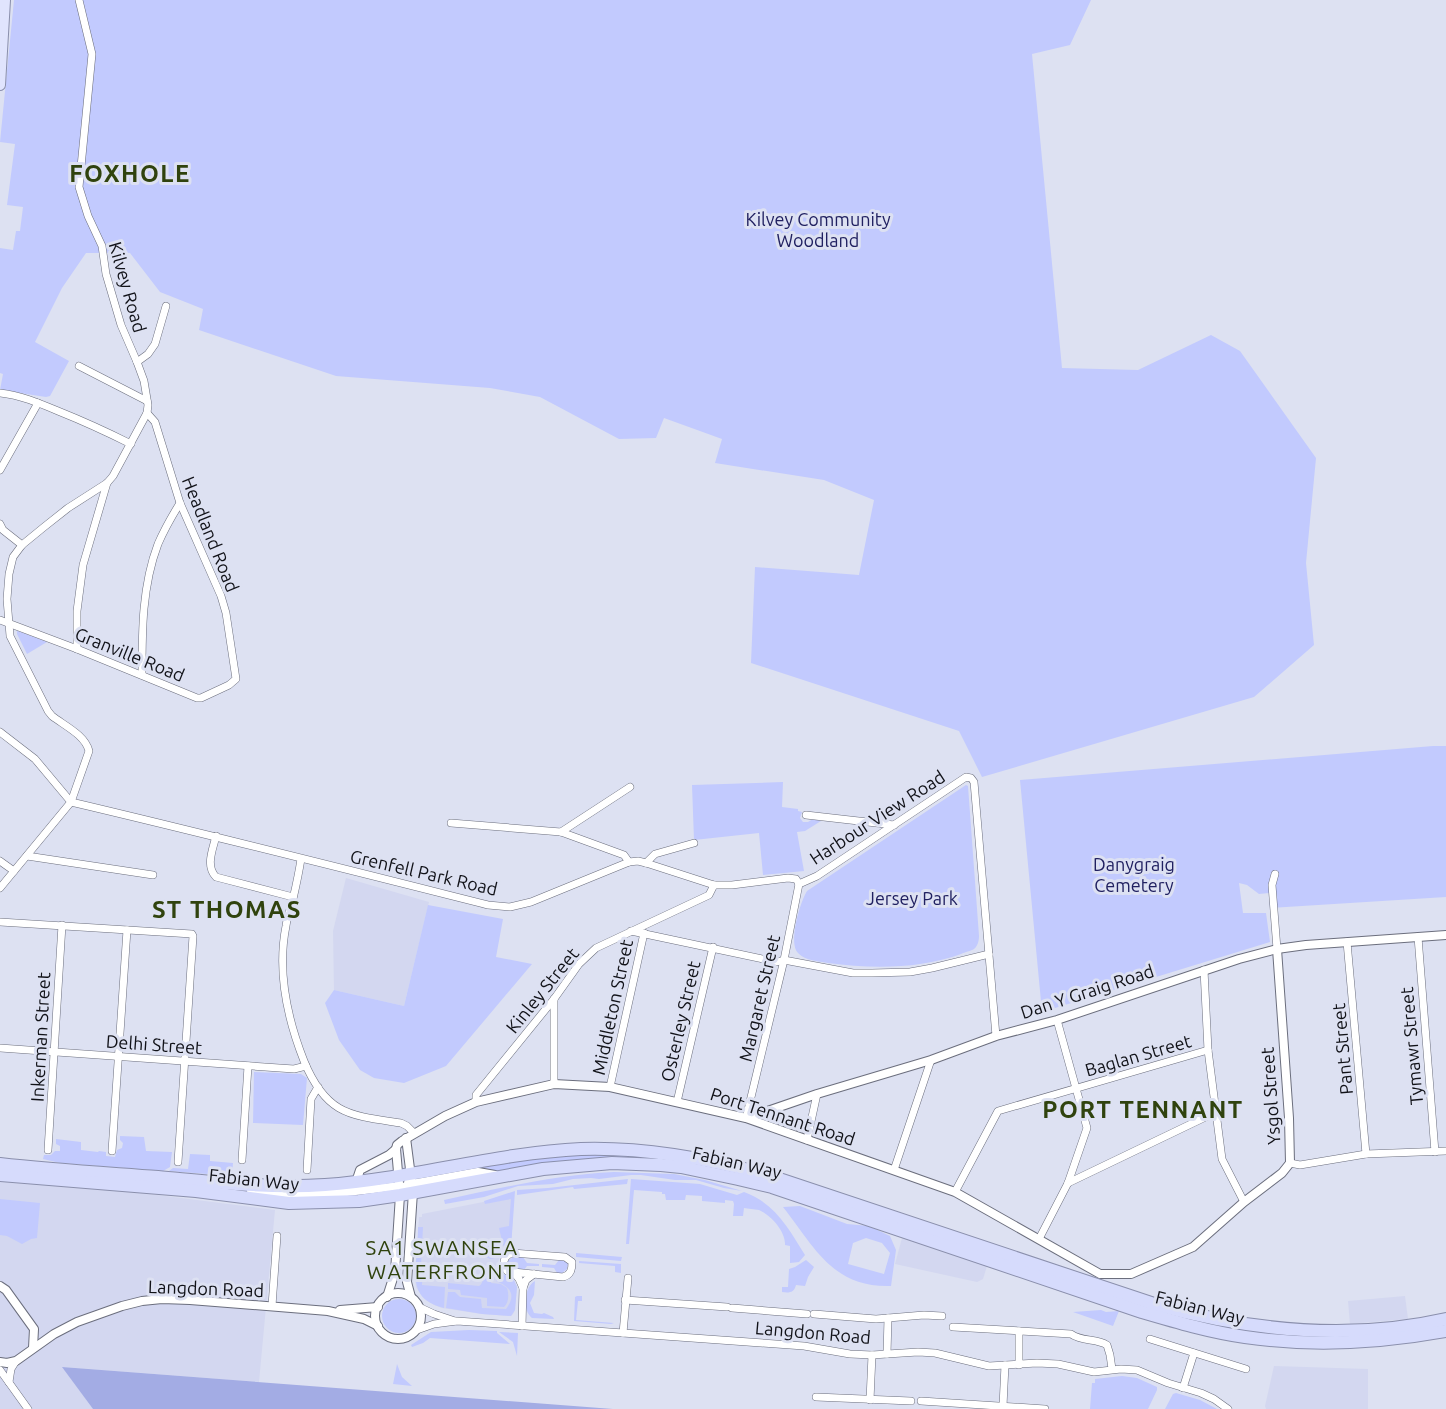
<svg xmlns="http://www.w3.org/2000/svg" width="1446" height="1409" font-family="Ubuntu,sans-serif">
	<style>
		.built { fill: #d3d7f0 }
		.green { fill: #c2cafe; fill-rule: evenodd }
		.water { fill: #a3ace4 }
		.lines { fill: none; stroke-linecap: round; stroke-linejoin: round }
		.minor-casing { stroke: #6b6e7d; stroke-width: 8 }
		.tertiary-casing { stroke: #6b6e7d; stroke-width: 10 }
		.primary-casing { stroke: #8a8fac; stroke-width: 12 }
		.trunk-casing { stroke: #8a8fac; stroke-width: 14 }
		.minor { stroke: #fff; stroke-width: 7 }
		.tertiary { stroke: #fff; stroke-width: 8 }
		.primary { stroke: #e0e4fd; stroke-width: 10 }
		.trunk { stroke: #d6dbfc; stroke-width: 12 }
		.labels { text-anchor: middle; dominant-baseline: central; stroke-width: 6; stroke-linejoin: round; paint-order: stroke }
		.park-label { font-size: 18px; fill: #212161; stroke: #dde1f2 }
		.street-label { font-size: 18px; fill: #111218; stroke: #dde1f2 }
		.quarter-label { font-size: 21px; letter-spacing: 1.5px; fill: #30430e; stroke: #dde1f2 }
		.district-label { font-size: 24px; font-weight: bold; letter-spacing: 1.5px; fill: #30430e; stroke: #dde1f2 }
	</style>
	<rect width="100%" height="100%" fill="#dde1f2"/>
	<!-- built -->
	<g class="built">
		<polygon points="346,878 429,902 404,1006 334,990 333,931"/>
		<polygon points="0,1175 275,1210 259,1382 63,1367 93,1409 0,1409"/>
		<polygon points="514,1196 511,1248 504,1252 500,1256 498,1263 501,1271 505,1276 514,1280 517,1287 515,1310 513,1314 511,1316 482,1314 442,1308 434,1305 422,1296 416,1287 415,1277 419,1217 422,1217 422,1214"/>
		<polygon points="902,1238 987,1266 983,1279 977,1282 895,1264"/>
		<polygon points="1405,1296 1408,1319 1350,1324 1348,1301"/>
		<polygon points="1274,1366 1368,1369 1368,1409 1266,1409 1265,1406"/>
	</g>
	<!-- green -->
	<g class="green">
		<polygon points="14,0 1091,0 1070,45 1032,54 1062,368 1138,370 1211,335 1240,351 1316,458 1306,563 1314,645 1254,697 982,777 959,731 751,663 755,567 859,575 874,500 824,480 715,463 722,439 664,418 656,438 619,439 540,397 490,388 336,376 199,330 203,309 160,292 130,253 86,253 62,288 35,342 69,361 50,396 46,397 0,390 3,374 0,373 0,248 13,250 16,231 20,231 23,207 7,205 15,144 0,142"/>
		<polygon points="17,631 18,631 47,642 27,654 17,634"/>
		<polygon points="1433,746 1446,746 1446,897 1270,908 1269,893 1259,894 1247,885 1239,883 1243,913 1266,913 1270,942 1042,1012 1020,780"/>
		<polygon points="783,782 782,807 798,809 798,811 802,812 800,818 803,822 808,822 813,819 821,821 805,831 797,832 804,871 763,875 759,833 694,840 692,785"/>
		<path d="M966,785L968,786L979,936C979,940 978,946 974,949C971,951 965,952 961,954C920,969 872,969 828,963C818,961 806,961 798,953C788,943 800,902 807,891Z"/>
		<polygon points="428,905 503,919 496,957 532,964 446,1066 404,1083 374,1078 360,1070 339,1040 325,1003 334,990 404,1006"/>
		<polygon points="254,1072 301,1074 307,1078 303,1125 253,1123"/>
		<polygon points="120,1136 144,1137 146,1151 172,1152 170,1167 163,1171 60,1163 43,1159 44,1155 51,1155 55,1151 60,1151 60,1146 56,1144 56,1139 81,1142 81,1150 98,1152 99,1151 106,1152 106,1156 115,1157 117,1150 122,1148 123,1143 120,1140"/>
		<polygon points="578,1153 671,1157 699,1166 501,1171 479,1170 437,1178 436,1172 521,1158"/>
		<polygon points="190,1154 210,1155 210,1161 233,1163 232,1176 169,1171 173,1168 188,1169"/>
		<path d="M614,1172L674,1174L705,1180L742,1191L724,1188L696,1180H675L641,1175H631L599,1179L591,1178L573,1179L553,1184L518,1186L484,1197L445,1204L444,1200C500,1188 556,1175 614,1172Z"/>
		<polygon points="628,1179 627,1184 574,1189 573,1187 517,1195 517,1190 548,1188"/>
		<path d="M631,1179L700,1184L737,1195L744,1192C775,1203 789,1229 805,1255L799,1262L790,1263V1246L785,1245C786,1232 771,1215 759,1210C754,1209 748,1209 744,1208L743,1216H733L734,1204L733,1201L725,1200V1203L702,1201V1196L686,1195L685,1200H666L665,1194H662V1192L634,1190L629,1244H626Z"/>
		<polygon points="515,1191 511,1248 507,1248 507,1250 503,1245 499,1228 509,1226 511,1199 485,1204 484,1201"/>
		<polygon points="0,1199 40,1203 37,1238 31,1239 22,1244 7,1236 0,1235"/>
		<path d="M800,1206L847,1224L869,1226L890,1236L896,1250L891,1286C832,1288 814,1246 783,1207ZM866,1238L882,1243L890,1253L884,1274L848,1264L853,1243Z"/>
		<path d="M418,1227H423L421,1266H423L422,1285L445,1287L444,1308C416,1301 414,1286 416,1260C417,1249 418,1238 418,1227Z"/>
		<polygon points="480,1240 494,1245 497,1253 495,1258 490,1259 486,1257 483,1247 480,1244"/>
		<polygon points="576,1253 622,1257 621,1261 576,1257"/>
		<path d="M513,1257H523L527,1263L539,1264V1266H527L523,1271C516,1270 508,1271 507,1262Z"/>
		<polygon points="559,1260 564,1260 568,1264 567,1269 562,1273 557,1273 554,1268 542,1267 542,1264 555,1265"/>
		<path d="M806,1260L814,1267L808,1277L805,1286L796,1285C794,1293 789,1293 782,1292V1287H788L789,1269L795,1267Z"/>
		<polygon points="579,1261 621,1264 621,1273 615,1272 615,1266 579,1263"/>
		<path d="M488,1266L494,1267L493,1270H495L494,1275L492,1276L491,1283L501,1284L507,1288C509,1294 509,1303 504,1307L487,1306V1298L461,1295L460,1290L448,1289V1283L479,1286C484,1283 483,1276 484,1270Z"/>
		<path d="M497,1270L514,1280L517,1287L515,1310L511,1316L482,1314L446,1308L448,1292H455L460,1297L481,1299L482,1308L506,1309C517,1294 510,1287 496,1281Z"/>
		<path d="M535,1281L534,1295L530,1303L534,1313L542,1314L544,1313L553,1317L554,1319L532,1318C522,1310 524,1287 535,1281Z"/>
		<polygon points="577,1296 582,1296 582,1301 578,1301 576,1320 614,1323 611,1324 574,1321 575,1297"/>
		<circle cx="399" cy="1316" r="17"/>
		<polygon points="1101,1310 1106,1312 1119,1311 1113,1326 1073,1312"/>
		<polygon points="469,1330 497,1331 497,1333 510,1344 430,1338 423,1343 412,1347 411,1345 431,1332"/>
		<polygon points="499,1332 518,1333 517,1356 513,1342"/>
		<polygon points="397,1364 402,1377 412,1386 393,1384"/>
		<polygon points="1122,1376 1137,1378 1157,1387 1157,1390 1148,1409 1090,1409 1092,1383 1095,1383 1095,1379"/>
		<polygon points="1176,1393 1200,1400 1217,1409 1165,1409 1173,1394"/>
	</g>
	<!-- water -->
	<polygon class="water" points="62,1367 613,1409 93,1409"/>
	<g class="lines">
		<defs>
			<g id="minor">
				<polyline points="137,362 148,354 155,344 166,306"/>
				<polyline points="79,366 147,401"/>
				<path d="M0,393C20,395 39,403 58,411C83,421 107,432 131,444"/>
				<polyline points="0,470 38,403"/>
				<polyline points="0,524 3,530 22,545"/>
				<polyline points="0,620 77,649 197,698 201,698 229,685 236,679 226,613 221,596 180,503 155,422 147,413"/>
				<polyline points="77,649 77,611 83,565 107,483"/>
				<path d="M142,675C142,631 142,586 158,544C164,530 172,516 180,503"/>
				<polyline points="0,732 35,759 71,802"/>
				<path d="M71,802C211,835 349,870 488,905L510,907L531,902L629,862L638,861L646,863L714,885H732L788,878L796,879L799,884"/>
				<polyline points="806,815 894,825"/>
				<polyline points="451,823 561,832 624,855 629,862"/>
				<polyline points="561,832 630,787"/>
				<path d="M216,836C213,849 205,866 216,877L293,897"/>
				<polyline points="27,856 153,875"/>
				<path d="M301,859C299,872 296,886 293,899C291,908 287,917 286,926C277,971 287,1018 304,1061C311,1078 322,1098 339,1108C356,1118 382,1120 401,1123L407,1126L414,1133"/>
				<polyline points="0,861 14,871"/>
				<polyline points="646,863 655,854 694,843"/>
				<polyline points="1275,874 1272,885 1277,949"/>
				<polyline points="799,884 817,876 966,777 971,778 974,782 996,1036"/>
				<path d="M0,888L71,802L89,751C85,735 65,726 52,716L48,711L10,636L7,599L9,574L13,557L22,545L44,527L68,508L107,483L113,476L147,413L148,405L144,381L137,362L121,325L106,274L102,246L88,216L79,187L92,54L79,0"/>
				<polyline points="0,922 192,934 193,936 178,1162"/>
				<polyline points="631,931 777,962 784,960 853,973 872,973 910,972 932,968 989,954"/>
				<polyline points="1418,937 1435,1152"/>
				<polyline points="1347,942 1366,1154"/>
				<polyline points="1204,970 1208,1050 1222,1159 1244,1202"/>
				<polyline points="0,1048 294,1069 306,1066"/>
				<polyline points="554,1084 554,999"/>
				<polyline points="610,1087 644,933"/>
				<polyline points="476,1102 476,1095 554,999 579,964 596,948 709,895 714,885"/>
				<polyline points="677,1102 713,947"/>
				<polyline points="746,1118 784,960 799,884"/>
				<polyline points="807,1140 817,1094"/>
				<polyline points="48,1150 62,925"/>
				<polyline points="112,1151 127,930"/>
				<polyline points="242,1160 248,1066"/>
				<polyline points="1290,1163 1300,1165 1366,1154 1446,1151"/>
				<polyline points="307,1170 311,1099 318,1087"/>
				<polyline points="894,1170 931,1060"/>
				<polyline points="1068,1183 1216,1112"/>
				<polyline points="955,1192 998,1111 1208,1050"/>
				<polyline points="1039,1239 1068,1183 1087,1128 1057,1020"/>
				<path d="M513,1272L563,1277C571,1275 572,1269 572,1262L565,1257L512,1253C503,1256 502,1264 507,1271L513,1272L519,1279L523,1288"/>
				<polyline points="625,1300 727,1307"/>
				<polyline points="272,1306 277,1236"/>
				<polyline points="419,1307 434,1314 455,1321"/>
				<polyline points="732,1308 807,1314"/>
				<polyline points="814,1314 876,1319 924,1315 942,1316"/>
				<polyline points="522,1326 523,1288 526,1280 534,1274"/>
				<path d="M953,1327L1071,1334C1082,1342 1096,1338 1107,1345L1110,1355L1112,1369"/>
				<polyline points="417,1330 434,1324 457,1321 804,1346 850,1354 872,1355 918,1352 935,1353 989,1366 1037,1363 1058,1364 1094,1372 1121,1369 1137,1370 1168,1383 1201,1393 1214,1399 1228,1409"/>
				<polyline points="1019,1331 1019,1365"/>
				<polyline points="623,1333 628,1278"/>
				<polyline points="1150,1339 1246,1369"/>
				<polyline points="887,1354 888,1318"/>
				<polyline points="0,1370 28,1409"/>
				<polyline points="9,1382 11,1369 16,1361"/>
				<polyline points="1183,1388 1194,1353"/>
				<polyline points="816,1397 911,1401"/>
				<polyline points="870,1400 872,1355"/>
				<polyline points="921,1401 1045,1409"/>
				<polyline points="1003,1406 1005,1365"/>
			</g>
			<g id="tertiary">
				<polyline points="747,1118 817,1094 931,1060 996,1036 1057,1020 1239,959 1277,949 1306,945 1446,935"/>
				<polyline points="406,1138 413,1192 407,1282 411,1297"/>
				<polyline points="356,1182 360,1170 389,1155 396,1149"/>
				<polyline points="408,1183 412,1184 478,1172 495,1175"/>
				<polyline points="251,1190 276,1194 308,1194 338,1193 399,1186 410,1188 413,1192"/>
				<polyline points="0,1286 6,1290 34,1329 33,1348"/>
				<circle cx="398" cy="1316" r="23"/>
				<polyline points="387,1297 395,1272 400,1195 396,1149 397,1145 402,1141 445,1116 476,1102 554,1084 610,1087 746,1118 955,1192 1100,1274 1131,1274 1193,1247 1244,1202 1282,1173 1290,1163 1289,1118 1277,949"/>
				<polyline points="340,1310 378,1307"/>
				<polyline points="0,1362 7,1363 16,1361 54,1334 77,1322 122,1306 142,1301 162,1299 190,1300 328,1311 364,1319 378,1326"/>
			</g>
			<polyline id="primary" points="0,85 5,0"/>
			<g id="trunk">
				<path d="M0,1164C52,1170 105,1173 158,1177C213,1182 270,1189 325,1185C411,1179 495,1153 581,1149C643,1147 704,1158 764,1174L1157,1305C1252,1331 1350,1341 1446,1319"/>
				<path d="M0,1175L196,1191L289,1203L359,1201L400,1195L543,1169L612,1163L661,1165L681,1167L738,1179L772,1187L1142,1312C1176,1322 1210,1332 1245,1337C1312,1347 1380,1343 1446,1331"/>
			</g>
		</defs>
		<!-- minor casing -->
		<use href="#minor" class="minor-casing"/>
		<!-- tertiary casing -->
		<use href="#tertiary" class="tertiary-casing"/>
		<!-- primary casing -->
		<use href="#primary" class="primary-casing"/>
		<!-- trunk casing -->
		<use href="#trunk" class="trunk-casing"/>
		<!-- minor -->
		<use href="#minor" class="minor"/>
		<!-- tertiary -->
		<use href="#tertiary" class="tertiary"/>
		<!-- primary -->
		<use href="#primary" class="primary"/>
		<!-- trunk -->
		<use href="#trunk" class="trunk"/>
	</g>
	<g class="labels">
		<!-- park labels -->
		<g class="park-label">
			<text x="818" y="219">Kilvey Community<tspan x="818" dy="21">Woodland</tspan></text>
			<text x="1134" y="864">Danygraig<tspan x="1134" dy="21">Cemetery</tspan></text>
			<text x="912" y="898">Jersey Park</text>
		</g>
		<!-- street labels -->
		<g class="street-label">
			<text transform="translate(128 287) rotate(74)">Kilvey Road</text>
			<text transform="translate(211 534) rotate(68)">Headland Road</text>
			<text transform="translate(130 654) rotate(22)">Granville Road</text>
			<text transform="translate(877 817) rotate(-33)">Harbour View Road</text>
			<text transform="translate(424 872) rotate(13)">Grenfell Park Road</text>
			<text transform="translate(542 990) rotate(-51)">Kinley Street</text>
			<text transform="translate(1087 991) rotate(-18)">Dan Y Graig Road</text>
			<text transform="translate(759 998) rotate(-77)">Margaret Street</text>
			<text transform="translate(612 1007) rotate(-78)">Middleton Street</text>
			<text transform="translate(680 1021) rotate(-77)">Osterley Street</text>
			<text transform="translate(40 1037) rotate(-87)">Inkerman Street</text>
			<text transform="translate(154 1044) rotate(4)">Delhi Street</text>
			<text transform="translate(1411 1046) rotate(-95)">Tymawr Street</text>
			<text transform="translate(1342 1049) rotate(-95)">Pant Street</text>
			<text transform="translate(1138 1055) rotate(-16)">Baglan Street</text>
			<text transform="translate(1270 1096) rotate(-94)">Ysgol Street</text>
			<text transform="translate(783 1116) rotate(18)">Port Tennant Road</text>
			<text transform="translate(737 1162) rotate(13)">Fabian Way</text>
			<text transform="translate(254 1179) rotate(6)">Fabian Way</text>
			<text transform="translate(206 1288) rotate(2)">Langdon Road</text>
			<text transform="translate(1200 1307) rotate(14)">Fabian Way</text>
			<text transform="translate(813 1332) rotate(5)">Langdon Road</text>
		</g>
		<!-- quarter labels -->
		<g class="quarter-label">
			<text x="442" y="1247">SA1 SWANSEA<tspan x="442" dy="24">WATERFRONT</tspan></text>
		</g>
		<!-- district labels -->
		<g class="district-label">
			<text x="130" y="173">FOXHOLE</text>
			<text x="227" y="909">ST THOMAS</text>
			<text x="1143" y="1109">PORT TENNANT</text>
		</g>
	</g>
</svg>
